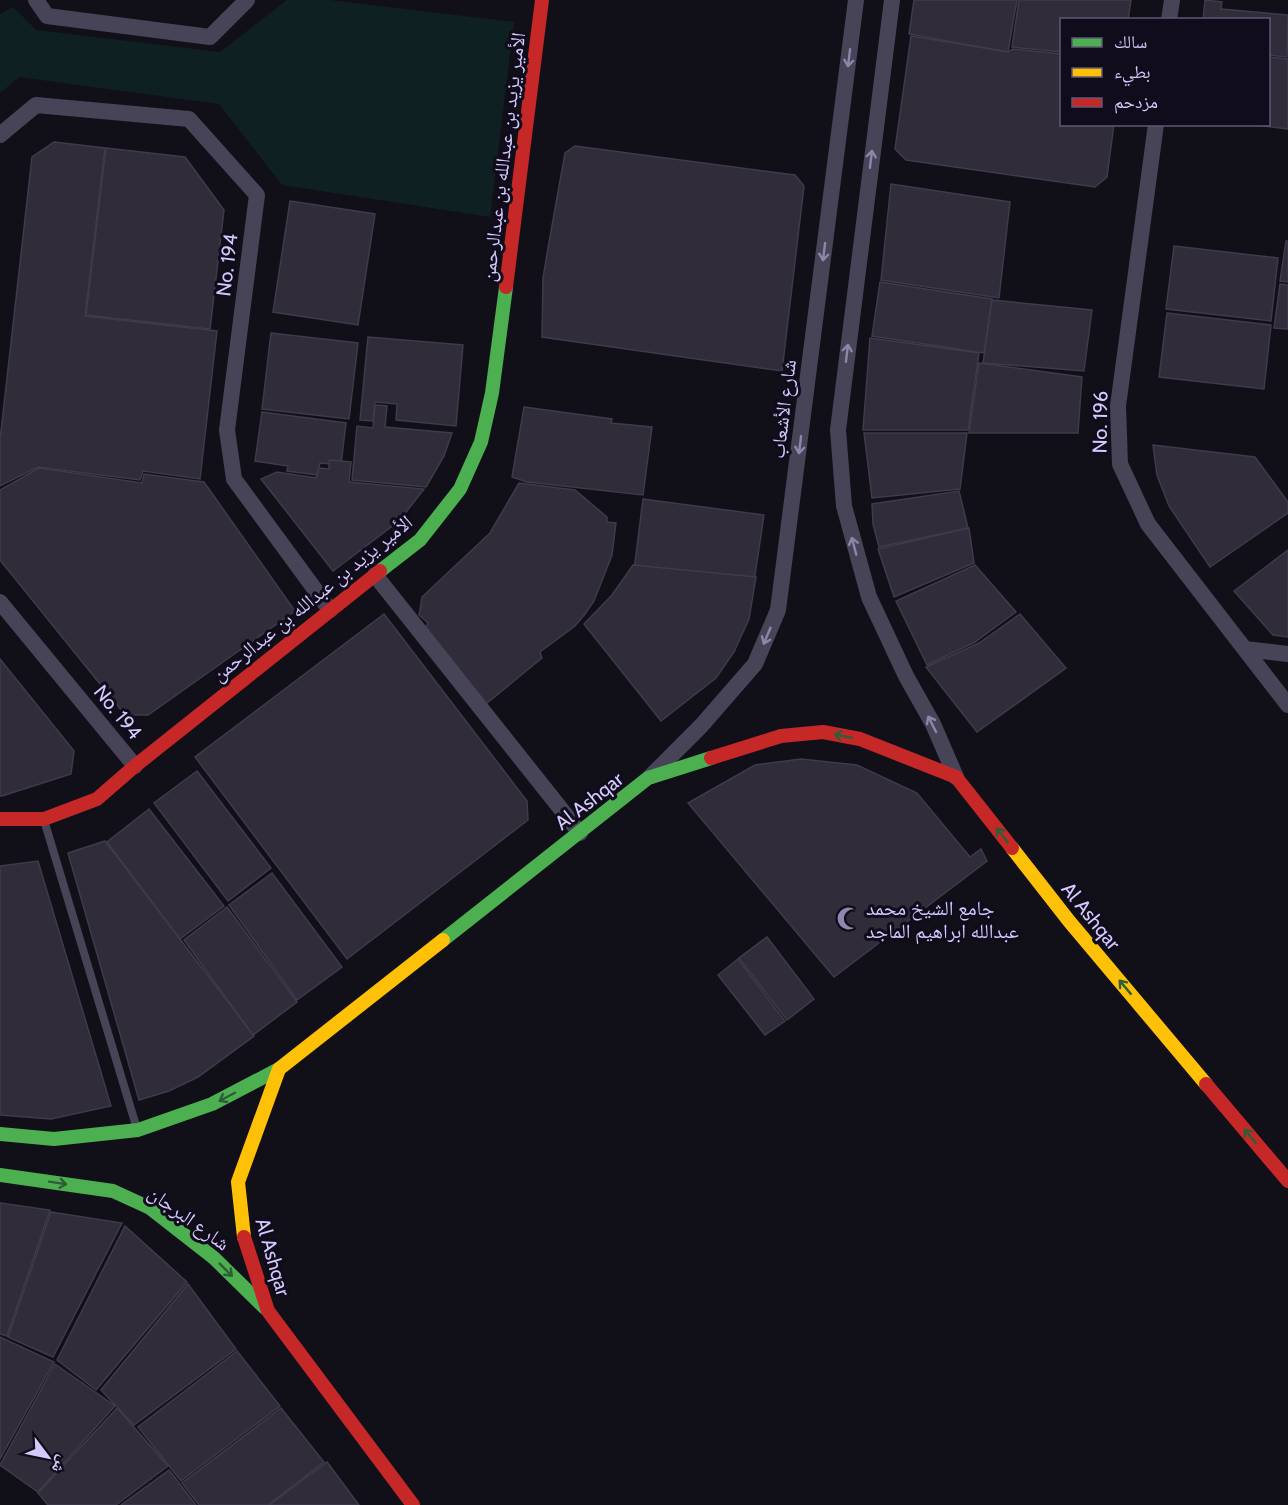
<svg xmlns="http://www.w3.org/2000/svg" width="1288" height="1505" font-family="Cabin,'Noto Naskh Arabic',sans-serif">
	<style>
		.green { fill: #0f2022 }
		.building { fill: #302c3a; stroke: #3f3a4c; stroke-width: 1.5 }
		.lines { fill: none; stroke-linecap: round; stroke-linejoin: round }
		.lane { stroke: #474458; stroke-width: 8 }
		.street { stroke: #474458; stroke-width: 16 }
		.fast { stroke: #4caf50; stroke-width: 14 }
		.slow { stroke: #ffc107; stroke-width: 14 }
		.jam { stroke: #c62828; stroke-width: 14 }
		.oneway { stroke: #8e86aa }
		.oneway2 { stroke: #2e5e36 }
		.labels { text-anchor: middle; dominant-baseline: central; stroke-width: 6; stroke-linejoin: round; paint-order: stroke }
		.street-label { font-size: 20px; fill: #d4c9fc; stroke: #100c1b }
		.poi-label { font-size: 20px; fill: #d4c9fc; stroke: #100c1b; text-anchor: start }
	</style>
	<rect width="100%" height="100%" fill="#111018"/>
	<!-- green -->
	<polygon class="green" points="287,0 330,0 514,22 490,217 282,185 219,104 19,77 0,93 0,14 13,7 36,30 220,52"/>
	<!-- building -->
	<g class="building">
		<polygon points="914,0 1017,0 1008,52 909,34"/>
		<polygon points="1019,0 1131,0 1128,20 1062,20 1062,52 1012,47"/>
		<polygon points="1205,0 1222,2 1221,9 1288,15 1287,57 1268,55 1268,20 1203,20"/>
		<polygon points="911,36 1008,52 1013,49 1062,54 1062,124 1114,124 1107,177 1095,187 906,160 895,149"/>
		<polygon points="1268,57 1288,59 1288,129 1249,124 1268,124"/>
		<polygon points="54,142 105,148 85,316 217,331 200,479 143,471 140,480 38,467 0,486 0,440 32,157"/>
		<polygon points="575,146 795,175 804,186 782,371 542,337 543,278 548,248 565,153"/>
		<polygon points="106,148 185,157 224,210 210,329 86,315"/>
		<polygon points="891,184 1010,202 999,298 881,280"/>
		<polygon points="290,201 375,214 358,325 273,312"/>
		<polygon points="1286,241 1288,241 1288,282 1280,281"/>
		<polygon points="1174,246 1278,258 1271,321 1166,309"/>
		<polygon points="880,282 992,299 984,353 872,336"/>
		<polygon points="1280,284 1288,285 1288,329 1274,328"/>
		<polygon points="992,300 1092,310 1084,371 983,363"/>
		<polygon points="1167,313 1271,325 1264,389 1159,377"/>
		<polygon points="271,333 358,343 349,419 262,409"/>
		<polygon points="368,337 463,345 456,426 396,420 397,404 375,402 373,421 360,420"/>
		<polygon points="870,338 979,353 968,430 863,430"/>
		<polygon points="979,363 1082,377 1078,433 969,433"/>
		<polygon points="375,405 387,406 385,427 452,433 444,456 426,487 352,480 357,426 373,428"/>
		<polygon points="524,407 612,419 611,423 652,427 643,495 527,482 512,477"/>
		<polygon points="262,412 346,423 341,465 320,463 317,475 287,471 288,466 255,461"/>
		<polygon points="864,433 967,433 960,489 872,498"/>
		<polygon points="1153,445 1255,457 1288,502 1288,513 1210,567 1169,506 1157,475"/>
		<polygon points="329,460 351,462 349,482 424,489 399,521 333,571 261,479 277,472 316,478 319,468 329,469"/>
		<polygon points="39,468 142,483 144,474 204,482 295,611 148,715 125,715 0,560 0,490"/>
		<polygon points="519,483 575,490 607,517 607,522 616,523 612,555 594,601 585,614 575,626 540,652 542,658 481,708 425,629 428,623 419,615 420,610 422,597 490,533"/>
		<polygon points="959,491 968,528 879,547 873,524 872,504"/>
		<polygon points="643,499 764,515 754,582 682,577 681,583 666,582 666,574 634,570"/>
		<polygon points="969,528 974,563 894,597 878,549"/>
		<polygon points="1288,550 1288,637 1273,635 1234,591"/>
		<polygon points="633,565 756,577 749,619 734,652 716,678 661,721 584,624 612,595"/>
		<polygon points="975,565 1016,612 975,642 927,665 896,601"/>
		<polygon points="384,614 527,801 528,820 347,959 195,757"/>
		<polygon points="1020,614 1066,668 977,732 926,667 979,643"/>
		<polygon points="0,659 74,751 71,774 2,796 0,796"/>
		<polygon points="801,759 857,765 917,793 970,857 981,849 987,861 834,977 688,803 755,765"/>
		<polygon points="197,771 271,868 228,901 154,803"/>
		<polygon points="149,809 224,906 180,939 107,842"/>
		<polygon points="105,841 254,1036 198,1077 169,1091 139,1100 68,853"/>
		<polygon points="38,861 111,1106 51,1119 0,1115 0,866"/>
		<polygon points="272,873 342,967 297,1000 229,905"/>
		<polygon points="227,907 297,1002 253,1035 184,940"/>
		<polygon points="767,937 814,999 787,1020 739,958"/>
		<polygon points="738,959 785,1021 765,1035 718,975"/>
		<polygon points="0,1203 50,1210 7,1336 0,1334"/>
		<polygon points="51,1212 122,1223 53,1357 8,1337"/>
		<polygon points="125,1226 187,1282 96,1390 57,1360"/>
		<polygon points="188,1284 236,1349 134,1425 101,1390"/>
		<polygon points="0,1337 54,1362 0,1459"/>
		<polygon points="237,1351 280,1406 181,1481 138,1427"/>
		<polygon points="55,1364 115,1406 38,1492 0,1465"/>
		<polygon points="117,1408 168,1466 116,1505 48,1505 38,1493"/>
		<polygon points="281,1408 324,1462 268,1505 199,1505 182,1483"/>
		<polygon points="327,1462 359,1505 269,1505"/>
		<polygon points="169,1470 196,1505 121,1505"/>
	</g>
	<g class="lines">
		<!-- lane -->
		<polyline class="lane" points="44,820 137,1129"/>
		<!-- street -->
		<g class="street">
			<polyline points="36,0 47,16 210,37 247,0"/>
			<polyline points="892,0 838,430 844,506 869,597 906,676 933,724 956,777"/>
			<polyline points="1169,20 1172,0"/>
			<polyline points="1156,124 1118,406 1120,464 1148,524 1288,705"/>
			<polyline points="0,135 36,105 189,119 257,195 227,430 234,479 330,610"/>
			<polyline points="375,575 580,833"/>
			<polyline points="0,602 135,766"/>
			<polyline points="1245,649 1288,654"/>
			<polyline points="651,776 701,726 755,664 778,610 856,0"/>
		</g>
		<!-- fast -->
		<g class="fast">
			<polyline points="380,571 420,540 460,489 481,442 492,393 506,287"/>
			<polyline points="443,940 648,778 711,758"/>
			<polyline points="0,1134 54,1139 138,1130 212,1104 279,1069"/>
			<polyline points="0,1175 113,1191 150,1208 214,1258 265,1308"/>
		</g>
		<!-- slow -->
		<g class="slow">
			<polyline points="1012,848 1069,921 1206,1084"/>
			<polyline points="244,1237 238,1182 279,1069 443,940"/>
		</g>
		<!-- jam -->
		<g class="jam">
			<polyline points="506,287 542,0"/>
			<polyline points="711,758 781,736 823,732 860,739 956,777 1012,848"/>
			<polyline points="0,819 44,819 97,799 135,766 380,571"/>
			<polyline points="1206,1084 1288,1181"/>
			<polyline points="244,1237 268,1311 413,1505"/>
		</g>
	</g>
	<!-- one-way arrows -->
	<defs><path id="oneway-shaft" d="M-6 0H5M1.5-3L5.5 0L1.5 3" fill="none" stroke-width="1.6" stroke-linecap="round" stroke-linejoin="round" transform="scale(1.5)"/></defs>
	<g class="oneway">
		<use href="#oneway-shaft" transform="translate(849 58) rotate(97)"/>
		<use href="#oneway-shaft" transform="translate(871 159) rotate(-83)"/>
		<use href="#oneway-shaft" transform="translate(824 252) rotate(97)"/>
		<use href="#oneway-shaft" transform="translate(847 353) rotate(-83)"/>
		<use href="#oneway-shaft" transform="translate(800 445) rotate(97)"/>
		<use href="#oneway-shaft" transform="translate(854 546) rotate(-105)"/>
		<use href="#oneway-shaft" transform="translate(767 636) rotate(113)"/>
		<use href="#oneway-shaft" transform="translate(932 724) rotate(-117)"/>
	</g>
	<g class="oneway2">
		<use href="#oneway-shaft" transform="translate(843 736) rotate(-169)"/>
		<use href="#oneway-shaft" transform="translate(1002 835) rotate(-128)"/>
		<use href="#oneway-shaft" transform="translate(1125 987) rotate(-130)"/>
		<use href="#oneway-shaft" transform="translate(227 1097) rotate(152)"/>
		<use href="#oneway-shaft" transform="translate(1250 1136) rotate(-130)"/>
		<use href="#oneway-shaft" transform="translate(58 1183) rotate(9)"/>
		<use href="#oneway-shaft" transform="translate(226 1270) rotate(45)"/>
	</g>
	<!-- icons -->
	<defs>
		<symbol id="mosque-bare" viewBox="-9 -9 18 18"><path d="M3.5-4.9A6 6 0 1 0 3.5 4.9A5 5 0 1 1 3.5-4.9Z" fill="#9088ac" stroke="#100c1b" stroke-width="2.5" paint-order="stroke"/></symbol>
	</defs>
	<g fill-rule="evenodd">
		<use href="#mosque-bare" x="832" y="902" width="33" height="33"/>
	</g>
	<g class="labels">
		<!-- street labels -->
		<g class="street-label">
			<text transform="translate(503 157) rotate(-83)">الأمير يزيد بن عبدالله بن عبدالرحمن</text>
			<text transform="translate(227 265) rotate(-83)">No. 194</text>
			<text transform="translate(783 409) rotate(-83)">شارع الأشعاب</text>
			<text transform="translate(1100 422) rotate(-89)">No. 196</text>
			<text transform="translate(312 598) rotate(-39)">الأمير يزيد بن عبدالله بن عبدالرحمن</text>
			<text transform="translate(118 712) rotate(51)">No. 194</text>
			<text transform="translate(589 801) rotate(-38)">Al Ashqar</text>
			<text transform="translate(1091 916) rotate(51)">Al Ashqar</text>
			<text transform="translate(189 1218) rotate(36)">شارع البرجان</text>
			<text transform="translate(273 1257) rotate(74)">Al Ashqar</text>
		</g>
		<!-- poi labels -->
		<g class="poi-label">
			<text x="866" y="908">جامع الشيخ محمد<tspan x="866" dy="23">عبدالله ابراهيم الماجد</tspan></text>
		</g>
	</g>
	<!-- legend -->
	<rect x="1060" y="18" width="210" height="108" fill="#100c1b" stroke="#5e5875" stroke-width="1.5"/>
	<rect x="1072" y="38" width="30" height="9" fill="#4caf50" stroke="#5e5875" stroke-width="1.5"/>
	<text x="1114" y="48" font-size="18" fill="#d4c9fc">سالك</text>
	<rect x="1072" y="68" width="30" height="9" fill="#ffc107" stroke="#5e5875" stroke-width="1.5"/>
	<text x="1114" y="78" font-size="18" fill="#d4c9fc">بطيء</text>
	<rect x="1072" y="98" width="30" height="9" fill="#c62828" stroke="#5e5875" stroke-width="1.5"/>
	<text x="1114" y="108" font-size="18" fill="#d4c9fc">مزدحم</text>
	<!-- north arrow -->
	<g transform="translate(48 1457) rotate(122)" stroke="#100c1b" stroke-width="4.5" paint-order="stroke">
	<path d="M0-4.5L10 22L0 15L-10 22Z" fill="#d4c9fc"/>
	<text y="-9" font-size="16" font-weight="bold" text-anchor="middle" fill="#d4c9fc">ش</text>
	</g>
</svg>
